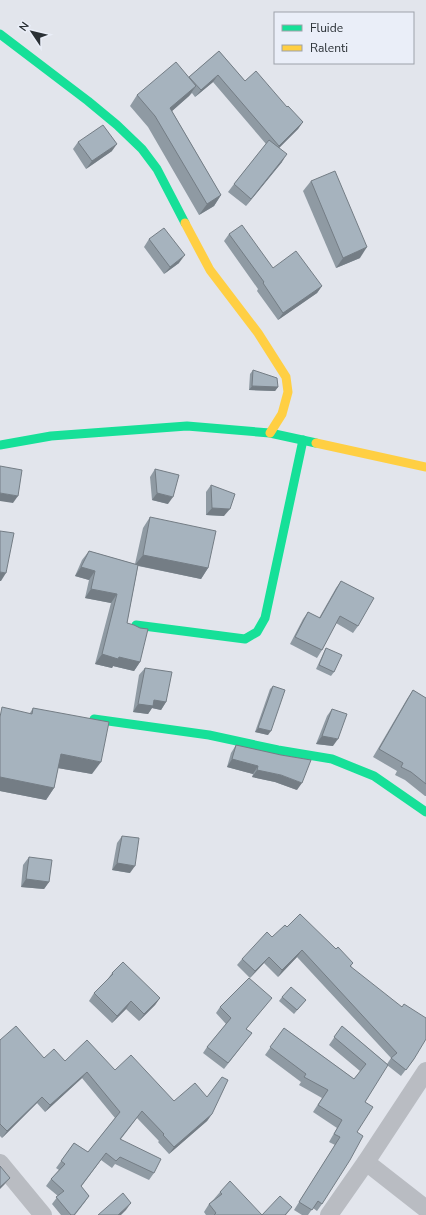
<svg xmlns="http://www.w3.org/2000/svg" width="426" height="1215" font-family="'Nunito Sans',sans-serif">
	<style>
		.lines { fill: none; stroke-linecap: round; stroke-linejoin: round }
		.street { stroke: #b9bcc2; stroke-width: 18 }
		.fast { stroke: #16e098; stroke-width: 9 }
		.slow { stroke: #ffcf43; stroke-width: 9 }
		.wall { fill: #8f9aa3 }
		.shaded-wall { fill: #747d85 }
		.building { fill: #a6b3be; stroke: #747d85 }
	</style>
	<rect width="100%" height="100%" fill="#e2e5ec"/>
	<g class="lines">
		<!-- street -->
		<g class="street">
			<polyline points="366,1162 426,1209"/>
			<polyline points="0,1163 43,1215"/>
			<polyline points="329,1215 366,1162 426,1071"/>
		</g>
		<!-- fast -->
		<g class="fast">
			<polyline points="0,34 88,101 117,125 142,149 157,169 185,223"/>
			<polyline points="0,445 51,436 187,426 270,433 316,443"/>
			<polyline points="136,625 245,639 257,632 265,618 303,440"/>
			<polyline points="94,719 209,735 278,750 332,759 374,776 426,812"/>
		</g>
		<!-- slow -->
		<g class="slow">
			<polyline points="185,223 210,270 258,333 286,377 288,392 282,414 270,433"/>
			<polyline points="316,443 426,467"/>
		</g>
	</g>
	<!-- wall -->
	<g class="wall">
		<polygon points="219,51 245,81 287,107 303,122 298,129 279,148 282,162 246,206 228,192 234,184 266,144 213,82 195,97 192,93 189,96 172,111 221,195 214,206 199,215 148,127 130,106 137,95 189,77"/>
		<polygon points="78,142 112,151 86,169 73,149"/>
		<polygon points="311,181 360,258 336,268 303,191"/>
		<polygon points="229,234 273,268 322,286 317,293 278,320 257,291 258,289 224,241"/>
		<polygon points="149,239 179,263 164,274 144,247"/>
		<polygon points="253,370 278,387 275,391 249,390 250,374"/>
		<polygon points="155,469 168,504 152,500 150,477"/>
		<polygon points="211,485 224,516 206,515 206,492"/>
		<polygon points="150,517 208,568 201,579 138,566 127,623 140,662 134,671 113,666 112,668 95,664 111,603 85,598 89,580 75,576 82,560 89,551 135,564 143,528"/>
		<polygon points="341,581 358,626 353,633 336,623 322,650 317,658 290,644 303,619 308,612 319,618 336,588"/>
		<polygon points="326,648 334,672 331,676 316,669 324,652"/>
		<polygon points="145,668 166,702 161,710 152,708 148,714 133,712 139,675"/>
		<polygon points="273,686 268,735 255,732 270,689"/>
		<polygon points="413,690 426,698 426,796 425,796 405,780 395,775 397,771 373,757 407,699"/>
		<polygon points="33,708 92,774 58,768 54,788 46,800 0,791 0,717 30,713"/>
		<polygon points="332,709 333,746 316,744 327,716"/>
		<polygon points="236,745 297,790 275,782 252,777 253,774 227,767 231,753"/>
		<polygon points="122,836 130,873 112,870 117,843"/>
		<polygon points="29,857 49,882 44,889 21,887 23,865"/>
		<polygon points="287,927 336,949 353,963 351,966 414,1059 401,1076 387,1065 365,1102 357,1132 322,1204 317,1211 313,1208 308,1215 302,1215 294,1210 335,1145 329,1142 337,1128 313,1112 322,1098 299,1085 301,1082 265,1055 284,1028 354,1079 360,1071 329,1045 342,1026 387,1064 391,1058 297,957 278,977 264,963 250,978 237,965 242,959"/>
		<polygon points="112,973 160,998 155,1005 139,1021 126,1009 112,1023 89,1001 94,993 107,980"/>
		<polygon points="282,997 306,1000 294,1014 279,1001"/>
		<polygon points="267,1004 246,1029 252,1033 224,1069 203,1053 207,1047 226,1024 216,1013 220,1007"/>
		<polygon points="0,1040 44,1058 65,1061 115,1070 174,1101 212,1114 207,1121 169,1154 158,1142 159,1141 137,1118 121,1139 154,1173 149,1180 115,1164 112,1168 101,1160 81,1187 89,1196 85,1202 75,1215 61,1215 52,1204 58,1196 46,1186 51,1179 59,1170 56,1168 74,1143 88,1152 115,1118 82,1078 45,1112 37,1103 2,1138 0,1136"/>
		<polygon points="220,1192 262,1215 292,1207 286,1215 206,1215 204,1212 209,1204 214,1199"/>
	</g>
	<!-- shaded-wall -->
	<g class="shaded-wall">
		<polygon points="218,75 213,82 195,97 201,90"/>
		<polygon points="196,86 189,96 163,119 170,108"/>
		<polygon points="303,122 298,129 274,153 279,146"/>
		<polygon points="117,144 112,151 86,169 92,161"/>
		<polygon points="287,154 282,162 246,206 251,199"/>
		<polygon points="221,195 214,206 199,215 207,204"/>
		<polygon points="367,247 360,258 336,268 343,258"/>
		<polygon points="185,255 179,263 164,274 170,267"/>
		<polygon points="322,286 317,293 278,320 283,313"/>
		<polygon points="252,386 278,387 275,391 249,390"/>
		<polygon points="0,493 18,496 13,503 0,501"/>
		<polygon points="157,493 173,497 168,504 152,500"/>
		<polygon points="212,508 230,509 224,516 206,515"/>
		<polygon points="143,555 208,568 201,579 135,565"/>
		<polygon points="81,567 95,571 89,580 75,576"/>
		<polygon points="0,572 6,573 1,581 0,581"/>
		<polygon points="91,589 117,594 111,603 85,598"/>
		<polygon points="102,654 119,657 140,662 134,671 113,666 112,668 95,664"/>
		<polygon points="154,700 166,702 161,710 152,708 148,714 133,712 138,704"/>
		<polygon points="258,728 271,731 268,735 255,732"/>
		<polygon points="322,736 338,739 333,746 316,744"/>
		<polygon points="61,754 101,762 92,774 52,767"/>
		<polygon points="232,759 258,766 253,774 227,767"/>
		<polygon points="257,770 281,775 302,783 297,790 275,782 252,777"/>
		<polygon points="0,777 54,788 46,800 0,791"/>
		<polygon points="117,863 135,866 130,873 112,870"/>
		<polygon points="26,879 49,882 44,889 21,887"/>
		<polygon points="302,950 297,957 278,977 282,970"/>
		<polygon points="269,957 264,963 250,978 255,971"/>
		<polygon points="160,998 155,1005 139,1021 144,1014"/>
		<polygon points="131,1001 126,1009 112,1023 117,1016"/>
		<polygon points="87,1072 82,1078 45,1112 50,1105"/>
		<polygon points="42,1097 37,1103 2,1138 7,1131"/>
		<polygon points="212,1114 207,1121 169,1154 174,1147"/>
		<polygon points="10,1178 4,1185 0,1189 0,1187"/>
		<polygon points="131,1203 126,1210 121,1215 118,1215"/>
	</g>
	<!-- building -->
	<g class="building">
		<polygon points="219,51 245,81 256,71 287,107 288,106 303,122 279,146 218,75 201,90 189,77"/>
		<polygon points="176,62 196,86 170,108 221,195 207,204 155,116 137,95"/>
		<polygon points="103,125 117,144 92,161 78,142"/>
		<polygon points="269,140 287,154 251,199 234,184"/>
		<polygon points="335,171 367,247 343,258 311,181"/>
		<polygon points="242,225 273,268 296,251 322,286 283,313 263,283 264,282 229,234"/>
		<polygon points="164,228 185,255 170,267 149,239"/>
		<polygon points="253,370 277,378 278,387 252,386"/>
		<polygon points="0,466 22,470 18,496 0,493"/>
		<polygon points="155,469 179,475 173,497 157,493"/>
		<polygon points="211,485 235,494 230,509 212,508"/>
		<polygon points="150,517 216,531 208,568 143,555"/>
		<polygon points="0,531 14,533 6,573 0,572"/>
		<polygon points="89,551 138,565 127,623 134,625 140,628 148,629 140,662 119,657 118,659 102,654 117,594 91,589 95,571 81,567"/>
		<polygon points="341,581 374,598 358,626 340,616 322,650 295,637 308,612 320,618"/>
		<polygon points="326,648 342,655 334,672 319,665"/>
		<polygon points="145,668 172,672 166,702 154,700 153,706 138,704"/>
		<polygon points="273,686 285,690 271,731 258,728"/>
		<polygon points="413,690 426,698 426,784 411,772 401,767 403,763 379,749"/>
		<polygon points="2,707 32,714 33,708 109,722 101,762 61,754 54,788 0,777 0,717"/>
		<polygon points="332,709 347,714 338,739 322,736"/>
		<polygon points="236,745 281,755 311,760 302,783 281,775 257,770 258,766 232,759"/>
		<polygon points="122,836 139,838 135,866 117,863"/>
		<polygon points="29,857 52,860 49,882 26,879"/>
		<polygon points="300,914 336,949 338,947 353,963 350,966 402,1007 404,1004 426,1018 426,1039 414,1059 406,1070 391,1058 397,1053 302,950 282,970 269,957 255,971 242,959 267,932 272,937 285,925 287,927"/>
		<polygon points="123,962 160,998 144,1014 131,1001 117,1016 94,993 113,974 112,973"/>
		<polygon points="249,978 272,998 246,1029 252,1033 228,1063 207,1047 231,1018 220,1007"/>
		<polygon points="291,987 306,1000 297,1010 282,997"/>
		<polygon points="16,1026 44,1058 54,1049 65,1061 87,1040 115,1070 131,1055 174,1101 195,1083 207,1097 222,1077 228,1080 212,1114 174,1147 163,1135 164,1134 142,1111 120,1139 161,1159 154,1173 120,1157 116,1161 106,1153 81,1186 89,1196 74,1215 71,1215 56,1197 64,1191 51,1179 65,1164 61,1161 74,1143 88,1152 120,1112 87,1072 50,1105 42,1097 7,1131 0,1124 0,1040"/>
		<polygon points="342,1026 388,1065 365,1102 373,1107 357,1132 363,1136 350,1160 322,1204 318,1201 312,1210 299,1202 340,1137 334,1134 342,1120 318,1105 328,1090 304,1077 306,1074 270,1047 284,1028 354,1079 366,1064 334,1037"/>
		<polygon points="0,1166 10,1178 0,1187"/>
		<polygon points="230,1181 262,1215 280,1196 292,1207 285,1215 214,1215 216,1213 209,1204 222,1194 220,1192"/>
		<polygon points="123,1193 131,1203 118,1215 98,1215"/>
	</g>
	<!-- legend -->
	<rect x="274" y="12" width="140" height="52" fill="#eaeef8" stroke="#9da2aa"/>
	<rect x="282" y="25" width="20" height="6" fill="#16e098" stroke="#9da2aa"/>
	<text x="310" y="32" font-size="12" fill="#2a3035">Fluide</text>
	<rect x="282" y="45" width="20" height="6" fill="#ffcf43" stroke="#9da2aa"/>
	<text x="310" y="52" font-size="12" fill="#2a3035">Ralenti</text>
	<!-- north arrow -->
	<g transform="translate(32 32) rotate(305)" stroke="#eaeef8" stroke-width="3" paint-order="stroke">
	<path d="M0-3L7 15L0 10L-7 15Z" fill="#2a3035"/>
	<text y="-6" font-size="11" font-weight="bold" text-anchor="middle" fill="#2a3035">N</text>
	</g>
</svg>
